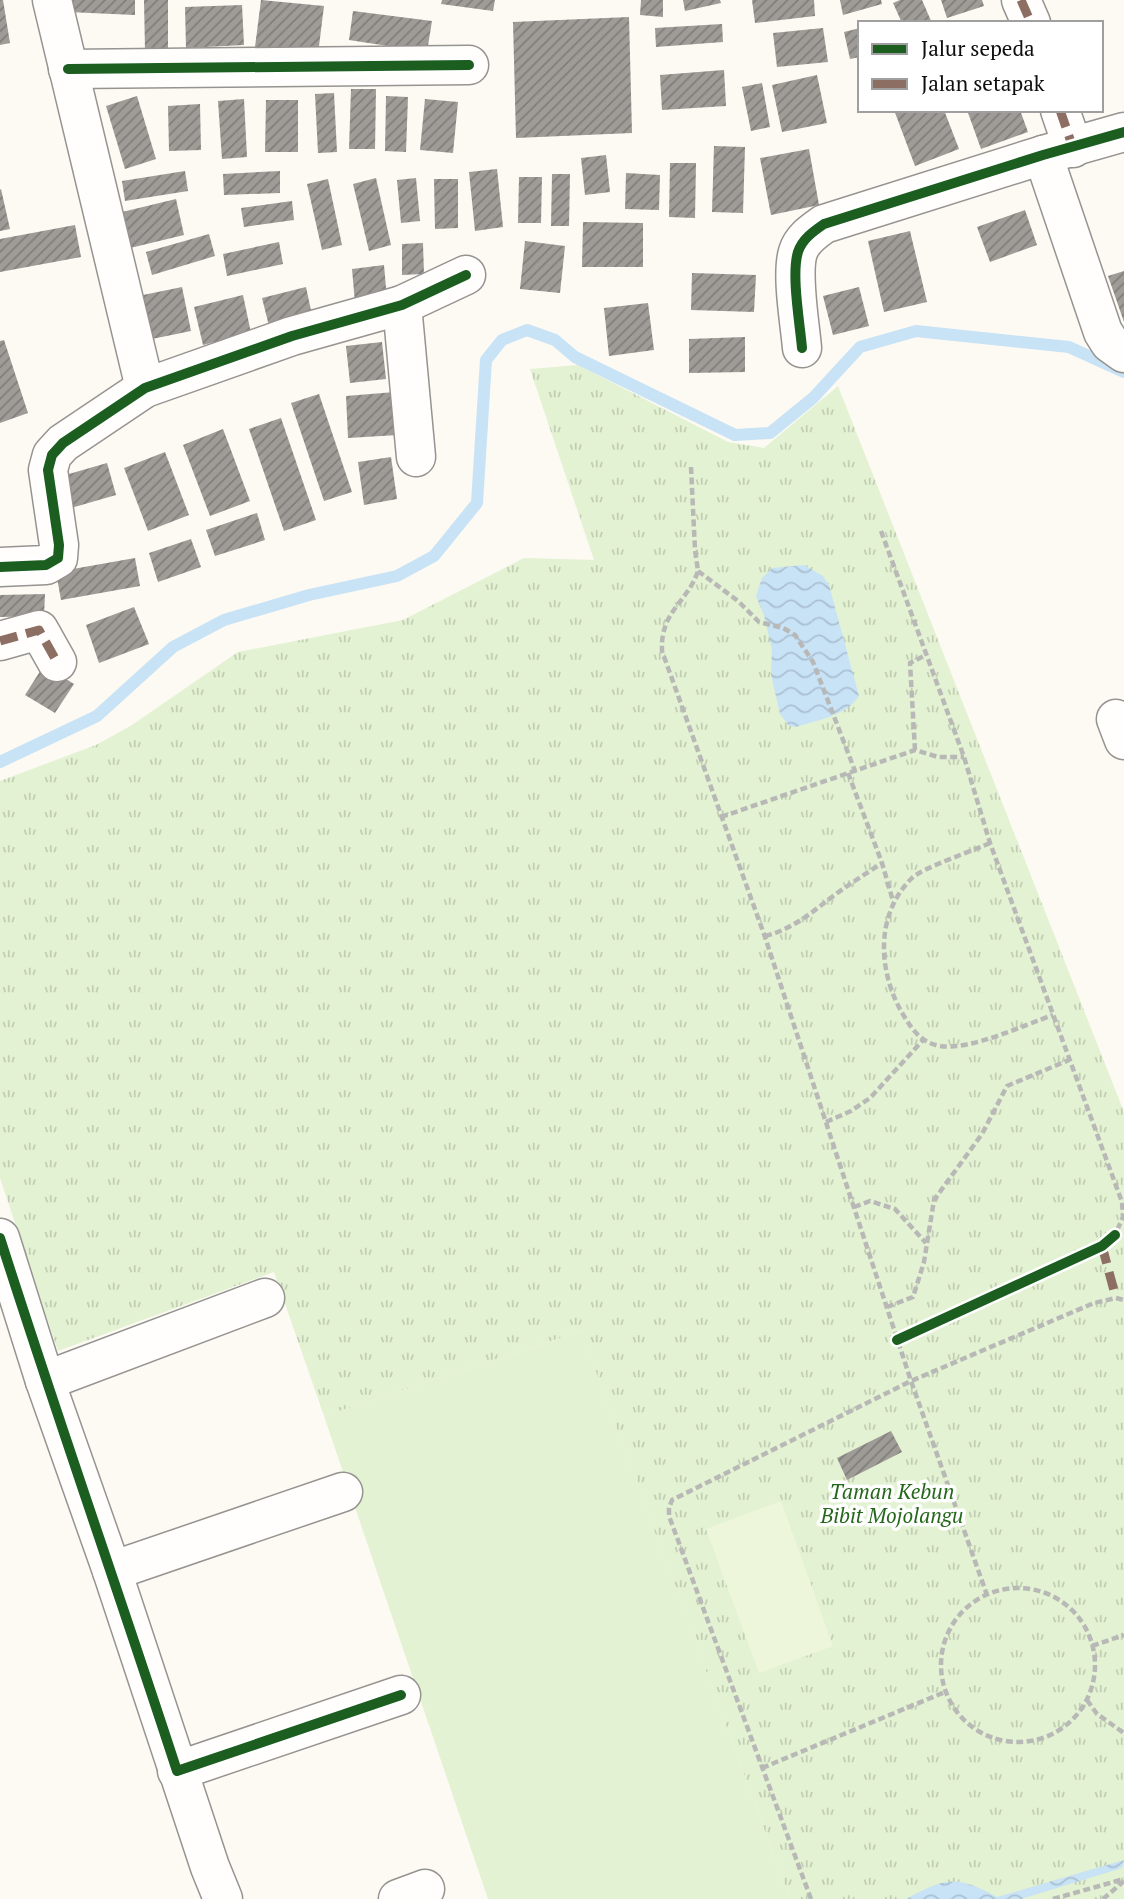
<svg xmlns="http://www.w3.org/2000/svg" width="1124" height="1899" font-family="'PT Serif',serif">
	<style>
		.grass { fill: #e3f2d2 }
		.park { fill: url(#park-tufts) }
		.pitch { fill: #edf6db }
		.water { fill: url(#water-waves) }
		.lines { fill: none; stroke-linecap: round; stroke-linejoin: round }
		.stream { stroke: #c8e2f6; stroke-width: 12 }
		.building { fill: url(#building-hatch) }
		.minor-casing { stroke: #959491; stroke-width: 41 }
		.path { stroke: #b8b8b6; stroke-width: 4.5; stroke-dasharray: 7 3.5; stroke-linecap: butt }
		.minor { stroke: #fffefd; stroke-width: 38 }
		.quiet { stroke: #8d6e63; stroke-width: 9; stroke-dasharray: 18 9; stroke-linecap: butt }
		.cycleway-casing { stroke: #fff; stroke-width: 15 }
		.cycleway { stroke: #1b5e20; stroke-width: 10 }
		.labels { text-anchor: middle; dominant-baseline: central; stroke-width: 7; stroke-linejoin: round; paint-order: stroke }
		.park-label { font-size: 21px; font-style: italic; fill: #25681b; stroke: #fff }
	</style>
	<defs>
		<pattern id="park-tufts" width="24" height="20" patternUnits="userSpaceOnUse" patternTransform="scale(1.75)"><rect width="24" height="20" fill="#e3f2d2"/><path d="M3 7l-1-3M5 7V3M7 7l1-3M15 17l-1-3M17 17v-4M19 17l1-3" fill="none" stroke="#c2ceb3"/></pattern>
		<pattern id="water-waves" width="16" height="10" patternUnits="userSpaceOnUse" patternTransform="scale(1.75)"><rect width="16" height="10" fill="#c8e2f6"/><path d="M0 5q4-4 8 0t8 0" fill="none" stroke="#abc1d2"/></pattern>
		<pattern id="building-hatch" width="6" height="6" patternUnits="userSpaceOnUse" patternTransform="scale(1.75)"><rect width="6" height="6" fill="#9f9c98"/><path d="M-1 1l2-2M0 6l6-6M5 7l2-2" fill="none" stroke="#807e7a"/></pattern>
	</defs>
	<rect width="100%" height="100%" fill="#fcfaf2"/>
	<!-- grass -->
	<polygon class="grass" points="581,1331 589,1352 790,1899 488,1899 324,1416"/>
	<!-- park -->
	<polygon class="park" points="578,365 728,442 764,448 838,386 1124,1112 1124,1899 790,1899 581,1331 324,1416 274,1272 58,1351 0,1178 0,781 96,745 132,725 238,652 403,620 524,558 594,560 530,369"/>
	<!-- pitch -->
	<polygon class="pitch" points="781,1501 833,1646 759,1673 706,1529"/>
	<!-- water -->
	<g class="water">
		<path d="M804,565L823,576L829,585L859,696C846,716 817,720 796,727L789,726L780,714L771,675L772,650L764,615L756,596L762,578L772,568Z"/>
		<path d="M1124,1860L1122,1868L1021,1899H906C946,1877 957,1875 997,1897Z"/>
	</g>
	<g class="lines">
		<!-- stream -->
		<polyline class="stream" points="0,762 97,716 173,647 224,620 309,595 397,576 434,556 477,503 486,360 502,340 527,330 555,340 575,357 735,435 770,433 813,398 860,347 916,331 1069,347 1124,372"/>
	</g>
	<!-- building -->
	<g class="building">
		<polygon points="0,0 3,0 10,43 0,45"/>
		<polygon points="69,0 135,0 135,15 68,12"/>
		<polygon points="144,0 168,0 168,51 145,51"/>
		<polygon points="261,0 324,6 318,54 255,47"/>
		<polygon points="442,0 495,0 493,11 441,4"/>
		<polygon points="641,0 663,0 663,17 640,15"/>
		<polygon points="683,0 720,0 721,3 685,11"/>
		<polygon points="752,0 814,0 815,16 755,23"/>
		<polygon points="840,0 881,0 882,4 843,15"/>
		<polygon points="900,0 922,0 932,23 902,23 893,3"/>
		<polygon points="941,0 982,0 984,6 947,18"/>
		<polygon points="242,5 244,45 186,48 185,7"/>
		<polygon points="353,11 432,21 427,52 349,40"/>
		<polygon points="629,17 632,133 516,138 513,22"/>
		<polygon points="722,24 723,42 656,47 655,28"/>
		<polygon points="823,28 828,62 777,67 773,33"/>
		<polygon points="860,28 860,57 850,59 844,32"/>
		<polygon points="724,70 726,106 662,110 660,75"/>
		<polygon points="817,75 827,123 782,132 772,85"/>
		<polygon points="762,83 770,127 751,131 742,87"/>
		<polygon points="351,89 376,89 375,149 349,149"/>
		<polygon points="334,93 337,152 318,153 315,94"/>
		<polygon points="137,96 156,159 125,169 106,106"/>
		<polygon points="386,96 408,97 406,152 385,151"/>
		<polygon points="244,99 247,157 222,159 218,101"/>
		<polygon points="425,99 458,102 453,153 420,150"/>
		<polygon points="266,100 298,100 298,152 265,152"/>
		<polygon points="200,104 201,150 169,151 168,106"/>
		<polygon points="894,110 944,110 959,149 915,166"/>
		<polygon points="967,110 1020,110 1028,132 981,149"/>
		<polygon points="714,146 745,147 743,213 712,212"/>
		<polygon points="809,149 819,205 771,215 760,158"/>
		<polygon points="606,155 610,192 585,195 581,158"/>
		<polygon points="670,163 696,163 695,218 669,217"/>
		<polygon points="497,169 503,227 475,231 469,172"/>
		<polygon points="185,171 188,191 125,201 122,181"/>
		<polygon points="280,171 280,193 224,195 223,174"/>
		<polygon points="626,173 660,175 659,210 625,209"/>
		<polygon points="552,174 570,174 569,226 551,226"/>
		<polygon points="519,177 542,177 541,223 518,223"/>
		<polygon points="376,178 391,245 369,251 353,184"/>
		<polygon points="416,178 420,221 401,223 397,180"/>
		<polygon points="328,179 342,245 322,250 307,184"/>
		<polygon points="434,179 458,179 458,228 435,229"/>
		<polygon points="1,189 10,229 0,231 0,190"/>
		<polygon points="176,199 184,235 126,249 118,213"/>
		<polygon points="292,201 294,220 244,227 241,208"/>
		<polygon points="1025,210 1037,245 990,262 977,227"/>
		<polygon points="583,222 643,223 643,267 582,267"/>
		<polygon points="75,225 81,257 0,272 0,239"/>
		<polygon points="910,231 927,302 884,312 868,241"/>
		<polygon points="209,234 215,256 152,275 146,252"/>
		<polygon points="525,241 565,246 560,293 520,289"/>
		<polygon points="279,242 283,264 227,276 223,254"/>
		<polygon points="423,243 424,274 402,275 402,244"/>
		<polygon points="384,265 387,299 355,303 352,269"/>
		<polygon points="1124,271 1124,322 1108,276"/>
		<polygon points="692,273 756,275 754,312 691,310"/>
		<polygon points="182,287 191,331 152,339 143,295"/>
		<polygon points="306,287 312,315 269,326 262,298"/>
		<polygon points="859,287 869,326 833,335 823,296"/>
		<polygon points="243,295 251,333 203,345 194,307"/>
		<polygon points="648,303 654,350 609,356 604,308"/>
		<polygon points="745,337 745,372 689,373 689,339"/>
		<polygon points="4,340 28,413 0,423 0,341"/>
		<polygon points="382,342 386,379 350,383 346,346"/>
		<polygon points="395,392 398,435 348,438 346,396"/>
		<polygon points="319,394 352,492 324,501 291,403"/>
		<polygon points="281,418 316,520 284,531 249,429"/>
		<polygon points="223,429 250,501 210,516 183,445"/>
		<polygon points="165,452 189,515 148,531 124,468"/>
		<polygon points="391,457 397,499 364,505 358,462"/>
		<polygon points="107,463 116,495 71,508 62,476"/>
		<polygon points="257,513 265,540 215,556 206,530"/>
		<polygon points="191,539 201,567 158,582 149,553"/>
		<polygon points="135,558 140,586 61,600 56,572"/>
		<polygon points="45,594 44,616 0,617 0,595"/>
		<polygon points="134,607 149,644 99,663 86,625"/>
		<polygon points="44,665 74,684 55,713 25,695"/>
		<polygon points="891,1431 902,1452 847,1480 837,1458"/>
	</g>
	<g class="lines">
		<defs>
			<g id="minor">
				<polyline points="52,0 145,388"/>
				<polyline points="1021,0 1031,23"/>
				<polyline points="68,69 469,65"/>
				<polyline points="1060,110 1073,148"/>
				<polyline points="1043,155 1103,332 1110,343 1124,353"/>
				<polyline points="402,305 416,457"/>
				<path d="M802,348C800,324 791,274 798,252C802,239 814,231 824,224L1043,155L1124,132"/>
				<polyline points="0,567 46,565 58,558 59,545 48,470 52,455 63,443 145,388 292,336 402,305 466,275"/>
				<polyline points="0,641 39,630 57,662"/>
				<polyline points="1116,719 1124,740"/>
				<polyline points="0,1238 45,1381 112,1571 210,1867 223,1899"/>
				<polyline points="45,1381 265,1298"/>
				<polyline points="112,1571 343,1492"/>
				<polyline points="177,1771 401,1695"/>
				<polyline points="398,1899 425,1889"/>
			</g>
		</defs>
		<!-- minor casing -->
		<use href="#minor" class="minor-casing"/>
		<!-- path -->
		<g class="path">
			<path d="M691,467L695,550L698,571C688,602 660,611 662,651L765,937L911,1381L987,1595"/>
			<polyline points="881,531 964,757 990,843 1122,1202 1123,1217 1115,1235"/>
			<polyline points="698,571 738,601 759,622 783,628 795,635 813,662 855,771"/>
			<polyline points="915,750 910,663 926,655"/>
			<polyline points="848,773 882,863 893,901"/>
			<polyline points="721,817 915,750 938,757 964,757"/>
			<path d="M990,843C975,850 922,868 912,878C874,915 878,974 904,1016C913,1031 922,1043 940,1046C969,1051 1024,1025 1053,1015"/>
			<path d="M765,936C794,929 813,911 836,894C851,883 867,873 882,863"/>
			<polyline points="826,1122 851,1111 870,1098 923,1040"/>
			<polyline points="854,1207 870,1201 895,1209 926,1243"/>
			<polyline points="887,1307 913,1297 924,1262 934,1200 982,1134 1007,1086 1069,1060"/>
			<circle cx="1018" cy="1665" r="77"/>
			<polyline points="1092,1646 1124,1635"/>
			<polyline points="1087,1700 1097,1714 1124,1733"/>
			<polyline points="762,1768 945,1692"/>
			<polyline points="811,1899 669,1516 669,1508 672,1500 911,1381 1094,1303 1116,1298 1124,1300"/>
			<polyline points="1053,1899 1124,1879"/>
			<polyline points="1103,1899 1124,1881"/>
		</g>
		<!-- minor -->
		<use href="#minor" class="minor"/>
		<!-- quiet -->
		<g class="quiet">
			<polyline points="1021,0 1031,23"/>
			<polyline points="1060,110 1073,148"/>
			<polyline points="0,641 39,630 57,662"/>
			<polyline points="1102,1246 1116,1298"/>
		</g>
		<defs>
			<g id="cycleway">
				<polyline points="68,69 469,65"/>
				<path d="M802,348C800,324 791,274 798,252C802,239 814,231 824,224L1043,155L1124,132"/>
				<polyline points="0,567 46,565 58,558 59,545 48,470 52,455 63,443 145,388 292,336 402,305 466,275"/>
				<path d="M0,1238C57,1417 119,1593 177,1771L401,1695"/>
				<polyline points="897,1340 1102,1246 1115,1235"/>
			</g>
		</defs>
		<!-- cycleway casing -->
		<use href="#cycleway" class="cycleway-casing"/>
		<!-- cycleway -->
		<use href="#cycleway" class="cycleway"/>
	</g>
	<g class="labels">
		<!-- park labels -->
		<g class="park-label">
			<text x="892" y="1491">Taman Kebun<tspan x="892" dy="24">Bibit Mojolangu</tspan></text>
		</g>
	</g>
	<!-- legend -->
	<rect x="858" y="21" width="245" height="91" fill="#ffffff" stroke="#9f9f9f" stroke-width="2"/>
	<rect x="872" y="44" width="35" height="10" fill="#1b5e20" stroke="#9f9f9f" stroke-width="2"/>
	<text x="921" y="56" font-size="21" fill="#0e0e0e">Jalur sepeda</text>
	<rect x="872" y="79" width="35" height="10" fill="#8d6e63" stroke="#9f9f9f" stroke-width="2"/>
	<text x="921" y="91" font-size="21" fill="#0e0e0e">Jalan setapak</text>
</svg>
